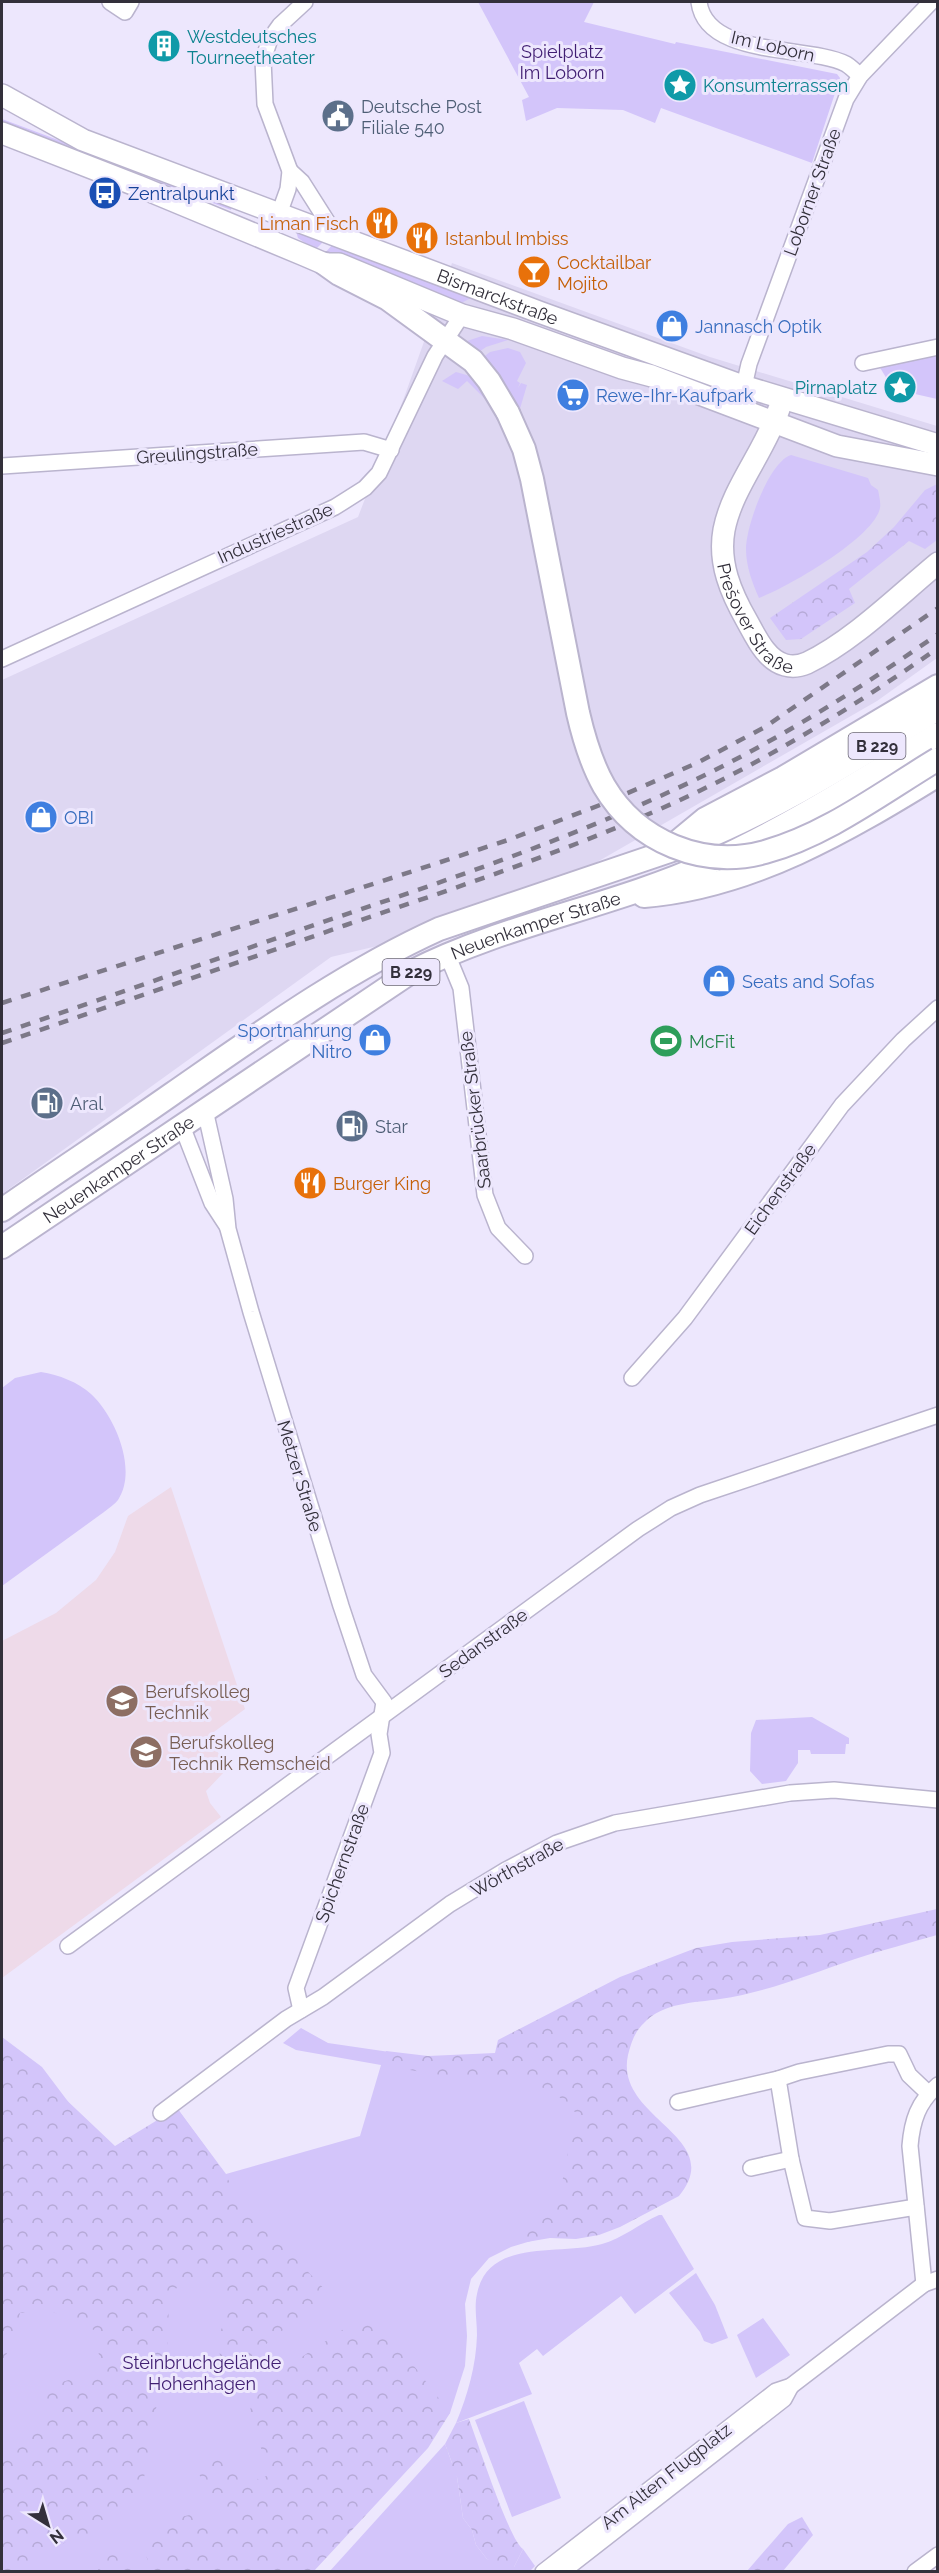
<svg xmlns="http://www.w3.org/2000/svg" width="939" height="2573" font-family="Raleway,sans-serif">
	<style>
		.built { fill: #ded7f2 }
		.education { fill: #eedae9 }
		.green { fill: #d3c5fa }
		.forest { fill: url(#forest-crowns) }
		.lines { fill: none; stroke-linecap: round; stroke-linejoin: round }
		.street-casing { stroke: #bab4ce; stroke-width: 18 }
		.secondary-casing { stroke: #bab4ce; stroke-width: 24 }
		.primary-casing { stroke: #bab4ce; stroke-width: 26 }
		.street { stroke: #fff; stroke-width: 15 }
		.secondary { stroke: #fff; stroke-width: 21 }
		.primary { stroke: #fff; stroke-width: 22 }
		.rail { stroke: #7d7988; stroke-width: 4.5; stroke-dasharray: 10 10; stroke-linecap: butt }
		.primary-bridge-casing { stroke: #bab4ce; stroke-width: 26; stroke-linecap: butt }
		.primary-bridge { stroke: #fff; stroke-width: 22 }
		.labels { text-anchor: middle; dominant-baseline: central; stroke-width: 6; stroke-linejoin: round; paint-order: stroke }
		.shield { fill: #ede7fd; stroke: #6b6775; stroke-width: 1.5 }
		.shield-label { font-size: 16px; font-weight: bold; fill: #33303b }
		.culture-label { font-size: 18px; fill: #0d838f; stroke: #ede7fd; text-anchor: start }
		.street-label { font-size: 18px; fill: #33303b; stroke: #ede7fd }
		.park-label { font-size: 18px; fill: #401e72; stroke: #ede7fd }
		.service-label { font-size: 18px; fill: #4e5e75; stroke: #ede7fd; text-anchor: start }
		.transit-label { font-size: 18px; fill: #164399; stroke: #ede7fd; text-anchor: start }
		.food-label { font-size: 18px; fill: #c56008; stroke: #ede7fd; text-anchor: start }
		.shop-label { font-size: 18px; fill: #366cbe; stroke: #ede7fd; text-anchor: start }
		.leisure-label { font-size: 18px; fill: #27864d; stroke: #ede7fd; text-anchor: start }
		.education-label { font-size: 18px; fill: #785e54; stroke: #ede7fd; text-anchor: start }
	</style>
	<defs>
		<pattern id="forest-crowns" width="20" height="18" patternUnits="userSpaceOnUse" patternTransform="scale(1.5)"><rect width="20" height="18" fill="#d3c5fa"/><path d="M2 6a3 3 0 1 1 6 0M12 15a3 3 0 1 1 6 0" fill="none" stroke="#b6aad7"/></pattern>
	</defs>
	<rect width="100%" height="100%" fill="#ede7fd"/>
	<!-- built -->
	<polygon class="built" points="452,263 710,357 937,426 937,658 877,701 503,916 331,957 2,1194 2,680 358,517 405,395"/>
	<!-- education -->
	<polygon class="education" points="171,1487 245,1709 207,1737 226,1764 224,1772 206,1791 210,1803 221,1817 2,1978 2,1641 56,1613 96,1580 115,1552 128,1516"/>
	<!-- green -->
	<g class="green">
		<polygon points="478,2 594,2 584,22 675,44 676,42 837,74 840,78 812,163 661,108 655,123 623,110 557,108 526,121 522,100 529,97"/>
		<polygon points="2,119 232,205 231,210 2,123"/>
		<polygon points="296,231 325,240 315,250 298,238"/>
		<polygon points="334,243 473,297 459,304 324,254"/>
		<polygon points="482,336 508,340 486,347 476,354 467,341"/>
		<polygon points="508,348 520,352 526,363 517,381 520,383 518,388 521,383 527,385 519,412 481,359 490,352"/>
		<polygon points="937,354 937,399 893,389 879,366"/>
		<polygon points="456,372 470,376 474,372 490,404 467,381 458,389 442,381"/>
		<path d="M791,455L868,478L871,485L878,490C879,495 881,503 880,508C874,538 786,588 759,598C752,582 746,566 746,549C746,526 769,462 791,455Z"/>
		<path d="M41,1372C59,1375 78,1382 91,1394C115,1416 138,1470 118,1500C115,1504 109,1508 104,1512L2,1586V1388L15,1378Z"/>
		<polygon points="812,1717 849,1738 849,1744 846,1744 845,1754 811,1754 810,1750 798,1750 798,1763 786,1781 762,1784 750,1771 751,1733 756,1720"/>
		<polygon points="301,2028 328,2043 444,2060 560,2056 654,2204 511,2247 489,2258 471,2279 465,2304 467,2336 465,2366 450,2413 311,2571 2,2571 2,2037 42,2067 109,2156 177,2108 226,2174 360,2136 381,2065 296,2050 283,2043"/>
		<path d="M659,2215H662L694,2269L635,2314L621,2296L543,2356L537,2349L519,2363L532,2394L456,2423C468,2394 476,2366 477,2335C477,2321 474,2307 477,2294C488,2237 561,2256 602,2244C623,2238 639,2224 659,2215Z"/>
		<polygon points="696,2273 715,2305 728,2338 712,2344 704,2341 700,2332 669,2293"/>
		<polygon points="763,2318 790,2355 756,2378 737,2335"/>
		<polygon points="524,2401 561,2498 512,2517 475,2420"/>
		<polygon points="445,2444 457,2477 463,2518 472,2530 476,2545 487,2559 514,2567 523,2549 535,2566 529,2572 329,2572"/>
	</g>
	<!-- forest -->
	<g class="forest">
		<polygon points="937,484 937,540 925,549 909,541 849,589 855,603 801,639 786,640 770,618 867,552 894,527 925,490"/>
		<path d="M937,1909V1935C910,1943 882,1950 855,1959C810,1974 768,1992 720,1999C694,2003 664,2002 644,2023C635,2031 631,2043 628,2055C614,2119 728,2136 679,2196L620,2227L599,2235L576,2239L550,2238L527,2242L523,2233L527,2225L556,2214L568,2152L577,2127L576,2113L554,2092L525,2081H474L381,2065L386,2051L428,2056L495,2053L498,2040L620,1977L696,1948L732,1942L820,1935Z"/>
		<path d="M2,2039L115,2146L177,2108L225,2174L239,2199L330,2295L317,2313L289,2325L234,2371L221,2366L218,2337L236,2295L202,2280L168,2291L169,2334L144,2478L100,2539L76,2534L28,2571H2V2452C20,2444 46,2432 51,2411L44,2398L62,2382L85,2375L100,2360L94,2330L51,2311L20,2313L14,2339L2,2363Z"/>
		<polygon points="362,2317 392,2337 450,2413 428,2448 314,2571 152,2571 145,2553 153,2533 176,2518 194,2514 216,2531 230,2514 204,2491 198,2469 211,2458 231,2460 259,2480 268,2475 265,2458 249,2419 252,2398 279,2372"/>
		<path d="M469,2419C477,2440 509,2540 523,2549L514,2567L503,2568L487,2559L476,2545L472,2530L463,2518L457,2477L451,2472L452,2463L445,2444L456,2423Z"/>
		<polygon points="802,2517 813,2535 783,2571 747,2571 788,2524"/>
		<polygon points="113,2551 128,2553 136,2571 97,2571"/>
	</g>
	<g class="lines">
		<defs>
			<g id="street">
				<polyline points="110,2 125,12 131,2"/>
				<path d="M699,2C706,58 808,45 846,64C851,67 856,72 860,76"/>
				<polyline points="290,171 302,182 335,234"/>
				<polyline points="279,214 288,189 290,171 265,104 263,60 270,39 280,25 305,2"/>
				<polyline points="863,363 938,347"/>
				<polyline points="739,409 749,364 846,99 860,76 931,2"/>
				<polyline points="2,466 364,442 391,450"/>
				<polyline points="2,659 335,507 365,488 379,473 435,356 462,315"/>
				<polyline points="447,954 461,988 485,1195 498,1228 525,1256"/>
				<polyline points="205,1110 225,1199 228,1229 251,1312 341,1606 364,1675 384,1702 379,1734 382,1753 296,1988 301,2010"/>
				<polyline points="182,1126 212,1203 227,1226"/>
				<polyline points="632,1378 685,1318 842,1105 903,1040 938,1008"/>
				<polyline points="68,1946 638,1529 671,1508 700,1495 938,1415"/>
				<polyline points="678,2102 778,2079"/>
				<polyline points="161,2113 286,2019 323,1997 450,1904 506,1870 557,1843 615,1823 790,1793 834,1790 938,1800"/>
				<polyline points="751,2168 791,2159"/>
				<polyline points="916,2207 830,2221 805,2218 791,2159 778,2079 799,2072 888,2054 899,2054 909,2075 928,2093"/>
				<path d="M924,2284L910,2146C912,2121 918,2102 938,2085"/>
				<polyline points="543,2572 776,2391 791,2386 911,2294 924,2284 938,2279"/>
				<polyline points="562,2572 784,2399 791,2386"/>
				<polyline points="915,2572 938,2555"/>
			</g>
			<g id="secondary">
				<path id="s1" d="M2,95L83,140L539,312L743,386L938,445"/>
				<polyline points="2,133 138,186 304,255 325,264 339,264 462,315 513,329 622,368 652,376 837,446 938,465"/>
				<path id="s2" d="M779,409C765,451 732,488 724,530C718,563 731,593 747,621C756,637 766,660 785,665C792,667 800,666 807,663C853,641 898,596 938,563"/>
			</g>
			<g id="primary">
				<polyline points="325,264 339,274 388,299 473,361 489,381 508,413"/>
				<polyline points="676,843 705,819 783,778 938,686"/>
				<path d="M644,896C752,887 847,831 938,775"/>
				<path d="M2,1210C58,1171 115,1134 172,1094C257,1035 344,972 439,929L693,843C780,808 858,757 938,709"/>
				<path id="s3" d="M2,1247L411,972C505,924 611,907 707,864C787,828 862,780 938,734"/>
			</g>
		</defs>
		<!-- street casing -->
		<use href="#street" class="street-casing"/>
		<!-- secondary casing -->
		<use href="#secondary" class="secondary-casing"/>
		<!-- primary casing -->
		<use href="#primary" class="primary-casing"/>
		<!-- street -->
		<use href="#street" class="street"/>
		<!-- secondary -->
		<use href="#secondary" class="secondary"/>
		<!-- primary -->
		<use href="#primary" class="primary"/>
		<!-- rail -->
		<g class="rail">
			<polyline points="2,1003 401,875 508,840 600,805 697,763 765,727 938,608"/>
			<path d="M2,1033C107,997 212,961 317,924C448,880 580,836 705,775C786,735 864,686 938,634"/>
			<path d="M2,1043C116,1004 231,965 346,925C446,891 547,858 644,816C748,772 845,713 938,648"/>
		</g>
		<defs>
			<path id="primary-bridge" d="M508,413L524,449L532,479L578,713C584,739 591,763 604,786C637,842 703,869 765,852C827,835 883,792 938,759"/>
		</defs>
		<!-- primary-bridge casing -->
		<use href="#primary-bridge" class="primary-bridge-casing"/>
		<!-- primary-bridge -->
		<use href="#primary-bridge" class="primary-bridge"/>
	</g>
	<!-- icons -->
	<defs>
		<symbol id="building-disc" viewBox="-11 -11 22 22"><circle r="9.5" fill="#0f9aa8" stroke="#ede7fd"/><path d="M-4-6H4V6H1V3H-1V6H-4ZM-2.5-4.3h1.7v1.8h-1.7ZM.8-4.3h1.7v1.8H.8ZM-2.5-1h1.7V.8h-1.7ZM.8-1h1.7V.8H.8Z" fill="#fff"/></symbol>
		<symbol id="sight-disc" viewBox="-11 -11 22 22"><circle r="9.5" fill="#0f9aa8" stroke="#ede7fd"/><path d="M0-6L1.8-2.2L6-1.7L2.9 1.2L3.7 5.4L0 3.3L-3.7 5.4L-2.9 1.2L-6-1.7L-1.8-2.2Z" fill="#fff"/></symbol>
		<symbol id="civic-disc" viewBox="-11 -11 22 22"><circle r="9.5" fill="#5c6f8a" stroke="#ede7fd"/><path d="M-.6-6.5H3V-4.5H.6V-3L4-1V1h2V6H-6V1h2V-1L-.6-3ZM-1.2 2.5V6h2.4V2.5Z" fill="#fff"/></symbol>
		<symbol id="bus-disc" viewBox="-11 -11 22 22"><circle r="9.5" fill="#1a4fb4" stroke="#ede7fd"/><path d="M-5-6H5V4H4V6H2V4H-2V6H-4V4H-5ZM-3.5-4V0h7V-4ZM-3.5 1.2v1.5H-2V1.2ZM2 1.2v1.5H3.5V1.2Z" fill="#fff"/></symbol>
		<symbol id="restaurant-disc" viewBox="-11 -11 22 22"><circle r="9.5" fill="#e8710a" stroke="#ede7fd"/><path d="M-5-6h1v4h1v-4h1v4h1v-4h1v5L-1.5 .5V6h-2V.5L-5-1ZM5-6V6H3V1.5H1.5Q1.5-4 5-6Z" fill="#fff"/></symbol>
		<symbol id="bar-disc" viewBox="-11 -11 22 22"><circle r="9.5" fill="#e8710a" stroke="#ede7fd"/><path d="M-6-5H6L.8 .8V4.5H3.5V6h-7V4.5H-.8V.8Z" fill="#fff"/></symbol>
		<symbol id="shop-disc" viewBox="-11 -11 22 22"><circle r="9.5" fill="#3f7fe0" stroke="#ede7fd"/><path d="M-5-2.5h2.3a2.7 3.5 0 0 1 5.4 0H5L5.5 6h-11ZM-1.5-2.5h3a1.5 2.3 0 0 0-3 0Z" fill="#fff"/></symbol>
		<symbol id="supermarket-disc" viewBox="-11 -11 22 22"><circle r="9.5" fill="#3f7fe0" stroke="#ede7fd"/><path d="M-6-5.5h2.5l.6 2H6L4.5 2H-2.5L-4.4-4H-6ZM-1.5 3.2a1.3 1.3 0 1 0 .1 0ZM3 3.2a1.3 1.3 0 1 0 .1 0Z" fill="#fff"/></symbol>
		<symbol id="stadium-disc" viewBox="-11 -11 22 22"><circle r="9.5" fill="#2e9e5b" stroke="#ede7fd"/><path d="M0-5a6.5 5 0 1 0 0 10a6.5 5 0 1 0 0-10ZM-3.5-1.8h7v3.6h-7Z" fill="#fff"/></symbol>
		<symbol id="fuel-disc" viewBox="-11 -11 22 22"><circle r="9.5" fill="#5c6f8a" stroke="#ede7fd"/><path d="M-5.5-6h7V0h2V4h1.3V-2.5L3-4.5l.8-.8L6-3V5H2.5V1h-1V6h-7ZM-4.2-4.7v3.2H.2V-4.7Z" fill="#fff"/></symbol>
		<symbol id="school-disc" viewBox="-11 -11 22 22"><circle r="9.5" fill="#8d6e63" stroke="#ede7fd"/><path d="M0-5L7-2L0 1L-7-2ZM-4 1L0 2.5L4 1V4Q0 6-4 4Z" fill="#fff"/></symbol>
		<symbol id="university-disc" viewBox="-11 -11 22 22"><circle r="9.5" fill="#8d6e63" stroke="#ede7fd"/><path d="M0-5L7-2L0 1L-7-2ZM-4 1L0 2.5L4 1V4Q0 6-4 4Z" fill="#fff"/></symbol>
	</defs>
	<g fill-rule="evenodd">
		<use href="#building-disc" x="145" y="27" width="38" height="38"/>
		<use href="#sight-disc" x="661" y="66" width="38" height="38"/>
		<use href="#civic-disc" x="319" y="97" width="38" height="38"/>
		<use href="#bus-disc" x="86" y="174" width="38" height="38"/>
		<use href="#restaurant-disc" x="363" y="204" width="38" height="38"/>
		<use href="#restaurant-disc" x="403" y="219" width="38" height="38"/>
		<use href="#bar-disc" x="515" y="253" width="38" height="38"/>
		<use href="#shop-disc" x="653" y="307" width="38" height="38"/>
		<use href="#sight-disc" x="881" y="368" width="38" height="38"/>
		<use href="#supermarket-disc" x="554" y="376" width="38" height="38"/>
		<use href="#shop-disc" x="22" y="798" width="38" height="38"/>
		<use href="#shop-disc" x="700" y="962" width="38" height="38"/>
		<use href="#shop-disc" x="356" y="1021" width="38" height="38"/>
		<use href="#stadium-disc" x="647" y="1022" width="38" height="38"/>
		<use href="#fuel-disc" x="28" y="1084" width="38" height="38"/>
		<use href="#fuel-disc" x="333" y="1107" width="38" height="38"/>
		<use href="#restaurant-disc" x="291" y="1164" width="38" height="38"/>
		<use href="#school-disc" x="103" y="1682" width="38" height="38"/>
		<use href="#university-disc" x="127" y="1733" width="38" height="38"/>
	</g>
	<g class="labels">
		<!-- shield labels -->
		<g class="shield">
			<rect x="848.5" y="733" width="57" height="26" rx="4.5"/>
			<rect x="382.5" y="959" width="57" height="26" rx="4.5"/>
		</g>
		<g class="shield-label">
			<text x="877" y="746">B 229</text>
			<text x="411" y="972">B 229</text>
		</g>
		<!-- culture labels -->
		<g class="culture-label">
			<text x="187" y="36">Westdeutsches<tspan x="187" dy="21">Tourneetheater</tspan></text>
			<text x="703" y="85">Konsumterrassen</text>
			<text x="877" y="387" text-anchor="end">Pirnaplatz</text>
		</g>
		<!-- street labels -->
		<g class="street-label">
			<text transform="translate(773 46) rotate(13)">Im Loborn</text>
			<text transform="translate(812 192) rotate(-70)">Loborner Straße</text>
			<text stroke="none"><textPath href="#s1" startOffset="536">Bismarckstraße</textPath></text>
			<text transform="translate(197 453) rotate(-4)">Greulingstraße</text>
			<text transform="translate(275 533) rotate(-24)">Industriestraße</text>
			<text stroke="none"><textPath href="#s2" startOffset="232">Prešover Straße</textPath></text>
			<text stroke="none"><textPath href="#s3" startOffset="626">Neuenkamper Straße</textPath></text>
			<text transform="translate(475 1110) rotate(-97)">Saarbrücker Straße</text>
			<text stroke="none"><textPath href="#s3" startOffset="140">Neuenkamper Straße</textPath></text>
			<text transform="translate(780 1189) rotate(-54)">Eichenstraße</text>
			<text transform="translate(300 1476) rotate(73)">Metzer Straße</text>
			<text transform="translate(483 1643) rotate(-36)">Sedanstraße</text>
			<text transform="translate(342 1863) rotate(-70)">Spichernstraße</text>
			<text transform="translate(517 1867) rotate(-29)">Wörthstraße</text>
			<text transform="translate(666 2476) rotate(-38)">Am Alten Flugplatz</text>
		</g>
		<!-- park labels -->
		<g class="park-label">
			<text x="562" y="51">Spielplatz<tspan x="562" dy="21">Im Loborn</tspan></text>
			<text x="202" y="2362">Steinbruchgelände<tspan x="202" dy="21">Hohenhagen</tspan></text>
		</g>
		<!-- service labels -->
		<g class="service-label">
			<text x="361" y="106">Deutsche Post<tspan x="361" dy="21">Filiale 540</tspan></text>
			<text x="70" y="1103">Aral</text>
			<text x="375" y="1126">Star</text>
		</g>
		<!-- transit labels -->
		<g class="transit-label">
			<text x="128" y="193">Zentralpunkt</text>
		</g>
		<!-- food labels -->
		<g class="food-label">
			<text x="359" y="223" text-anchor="end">Liman Fisch</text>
			<text x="445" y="238">Istanbul Imbiss</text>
			<text x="557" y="262">Cocktailbar<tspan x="557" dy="21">Mojito</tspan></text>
			<text x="333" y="1183">Burger King</text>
		</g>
		<!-- shop labels -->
		<g class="shop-label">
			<text x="695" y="326">Jannasch Optik</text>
			<text x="596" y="395">Rewe-Ihr-Kaufpark</text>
			<text x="64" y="817">OBI</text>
			<text x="742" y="981">Seats and Sofas</text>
			<text x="352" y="1030" text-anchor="end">Sportnahrung<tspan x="352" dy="21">Nitro</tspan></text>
		</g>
		<!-- leisure labels -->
		<g class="leisure-label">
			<text x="689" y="1041">McFit</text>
		</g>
		<!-- education labels -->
		<g class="education-label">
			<text x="145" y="1691">Berufskolleg<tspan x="145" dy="21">Technik</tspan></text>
			<text x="169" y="1742">Berufskolleg<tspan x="169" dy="21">Technik Remscheid</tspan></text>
		</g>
	</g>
	<!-- border -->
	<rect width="939" height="2573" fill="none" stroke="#33303b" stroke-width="6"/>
	<!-- north arrow -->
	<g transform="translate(48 2525) rotate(143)" stroke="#ede7fd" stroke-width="4.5" paint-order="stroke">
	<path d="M0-4.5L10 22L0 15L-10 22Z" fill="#33303b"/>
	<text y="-9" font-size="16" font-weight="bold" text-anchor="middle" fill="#33303b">N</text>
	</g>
</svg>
